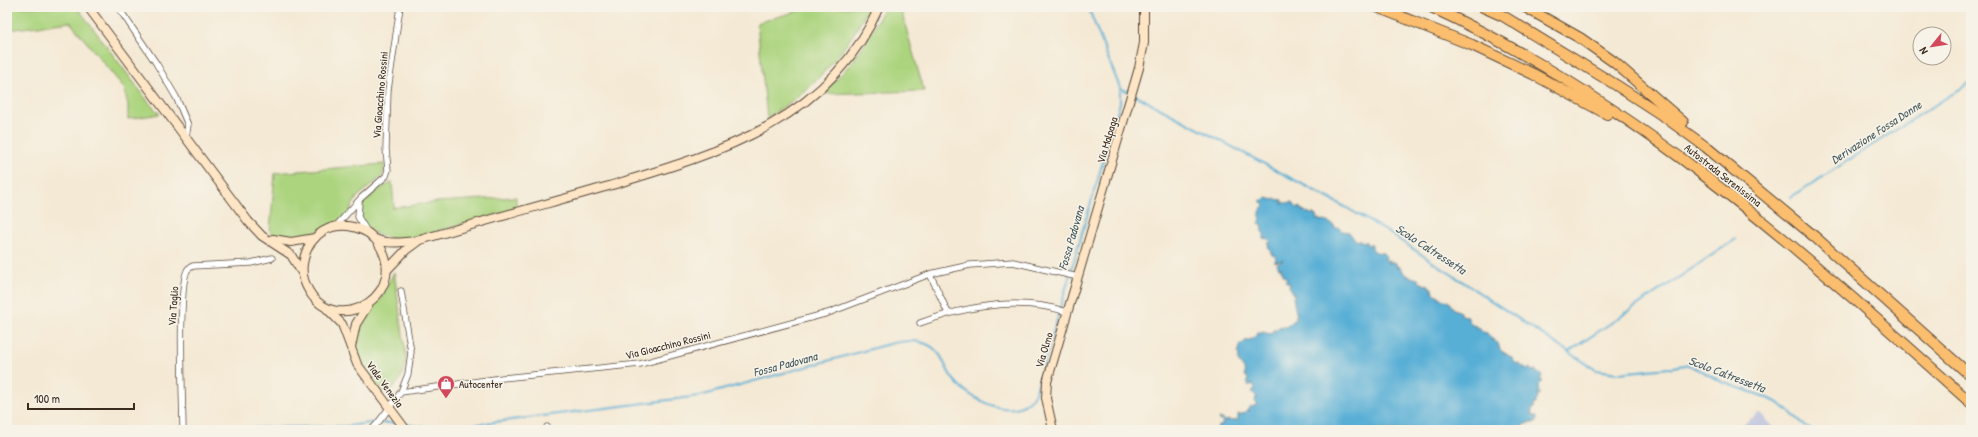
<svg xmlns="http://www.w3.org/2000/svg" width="1978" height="437" font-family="'Patrick Hand',sans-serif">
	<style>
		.industrial { fill: #bdc3de }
		.green { fill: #acd47e; stroke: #747f4e }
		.water { fill: #59afd6; stroke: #4a6c7a }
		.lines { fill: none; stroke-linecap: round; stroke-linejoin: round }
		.stream { stroke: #59afd6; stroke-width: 2 }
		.street-casing { stroke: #574739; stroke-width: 7 }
		.secondary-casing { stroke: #574739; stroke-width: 10 }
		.highway-casing { stroke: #574739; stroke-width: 12 }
		.street { stroke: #fff; stroke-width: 5.5 }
		.secondary { stroke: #fde5c5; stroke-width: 8 }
		.highway { stroke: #fbbd6e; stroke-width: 10 }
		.labels { text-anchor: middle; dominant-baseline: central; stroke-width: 3; stroke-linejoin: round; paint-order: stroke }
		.street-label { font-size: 11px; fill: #3b2a1e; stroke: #f7f3e8 }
		.poi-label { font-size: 11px; fill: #3b2a1e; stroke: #f7f3e8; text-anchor: start }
		.water-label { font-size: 12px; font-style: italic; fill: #46595e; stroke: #f7f3e8 }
	</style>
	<rect width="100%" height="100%" fill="#f7f3e8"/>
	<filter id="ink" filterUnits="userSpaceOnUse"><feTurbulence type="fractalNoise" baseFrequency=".025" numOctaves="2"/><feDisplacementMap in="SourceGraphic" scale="8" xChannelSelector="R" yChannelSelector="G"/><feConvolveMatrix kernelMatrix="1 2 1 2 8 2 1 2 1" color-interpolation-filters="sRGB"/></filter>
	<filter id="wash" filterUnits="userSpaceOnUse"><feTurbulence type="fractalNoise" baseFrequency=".012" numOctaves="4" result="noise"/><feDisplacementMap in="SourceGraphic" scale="16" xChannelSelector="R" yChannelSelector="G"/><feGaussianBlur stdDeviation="0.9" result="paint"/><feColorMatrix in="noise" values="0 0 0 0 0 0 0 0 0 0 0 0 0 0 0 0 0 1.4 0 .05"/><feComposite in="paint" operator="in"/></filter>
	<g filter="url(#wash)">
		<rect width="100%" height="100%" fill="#f4e9d4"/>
		<!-- industrial -->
		<polygon class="industrial" points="1759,413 1764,416 1774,430 1735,430"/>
		<!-- green -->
		<g class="green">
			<polygon points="7,7 77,7 150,104 160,114 128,119 128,105 124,88 70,22 7,30"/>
			<path d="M811,7H869C842,58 815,87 767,118L757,23Z"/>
			<path d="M884,7H900L924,91L821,94C847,72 871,39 884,7Z"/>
			<polygon points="384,164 384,172 381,177 357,197 349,212 340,221 299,239 274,236 270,231 275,173"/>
			<path d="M392,182L394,207L392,208L437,202L516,197V209L403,241C387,238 360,233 361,213C361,210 361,206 362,204C365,197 385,186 392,182Z"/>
			<path d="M394,272L406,356C405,371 400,386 386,392L378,390L356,356L354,338L359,322L380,300Z"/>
		</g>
		<!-- water -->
		<path class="water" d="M1267,198L1274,200L1275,199L1282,200V204L1284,202L1286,204L1287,202L1288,203L1292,202L1297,208L1300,207V210L1302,209L1303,212L1304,210L1307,213L1309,212V214H1314L1317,217L1316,220L1321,219L1320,220L1321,222L1322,220L1334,225L1333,227L1335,226L1336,229L1338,227L1342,231L1349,232L1355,240L1366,242L1367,245H1372V249L1376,252L1383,253L1386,257L1385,259L1386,261H1389L1388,264L1390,262L1396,263L1397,269V266L1400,267C1405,276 1410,277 1418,279L1420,283H1423L1425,286L1426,284L1429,285V288L1431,287L1434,293L1439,296V298L1441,297V299L1448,301L1454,309L1461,312V315L1468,316V320L1472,325L1477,326L1476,329L1479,327L1484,333L1486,332L1492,339L1491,341L1493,339L1495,342L1498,343L1500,350L1511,357L1515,363L1520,364L1522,367H1525V369L1530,368L1531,371L1536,370V373H1539L1542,376L1540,380L1543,381L1539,385L1540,395L1537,394L1538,399L1536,400V404H1534V408H1532V413L1530,414L1537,417V422L1532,423V420L1531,422L1523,425L1521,430L1513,428L1512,430H1217L1218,427L1223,424L1221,420L1219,421V418L1222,419L1225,421C1229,419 1233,422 1238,420V414H1243L1247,410L1250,411L1248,408L1257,405L1255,400L1256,397L1258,398L1252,392L1255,388L1252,384L1249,386L1247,382L1248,378L1245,376L1244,369L1238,361L1239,355L1237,353L1240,344L1244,343L1246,340H1250L1257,335L1258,332L1261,334L1262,332L1271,334L1274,329L1275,331L1280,326L1282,329L1281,326L1286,327L1297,318L1295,316L1298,314L1296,313L1293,297L1295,296L1289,286L1290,283L1285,281L1287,278L1284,276L1281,269L1282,268H1279L1277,264L1283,260L1275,262L1276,256L1272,255L1268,246L1270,245L1268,243L1271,242L1267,238L1264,239V233L1262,232L1263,225L1259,223L1261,220C1259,213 1259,211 1265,205L1260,201Z"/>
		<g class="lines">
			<!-- stream -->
			<g class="stream">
				<polyline points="1088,7 1120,88 1129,92"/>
				<polyline points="1133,94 1347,208 1386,231 1596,370 1618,373 1669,368 1684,365 1696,368 1722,382 1768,398 1780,404 1811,430"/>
				<polyline points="1791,197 1971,82"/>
				<polyline points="1568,352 1736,239"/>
				<path d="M405,424L439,429L700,396L885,345C901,341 918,338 932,347C944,355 945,370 954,380C971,401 1020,426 1036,391L1120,103V88"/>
				<polyline points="190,429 349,426 369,423 397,423"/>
				<polyline points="107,430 175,429"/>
			</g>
		</g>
	</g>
	<g filter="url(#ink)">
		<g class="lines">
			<defs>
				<g id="street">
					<polyline points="118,7 156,63 176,97 188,125 186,137"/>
					<polyline points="359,202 358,217 366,230"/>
					<polyline points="336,226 361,198 386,176 388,170 386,149 388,90 400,7"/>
					<polyline points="930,274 948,313"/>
					<polyline points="401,291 411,352 408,374 401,392"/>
					<path d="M920,323C967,306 1019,296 1067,312"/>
					<path d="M183,430C183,406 177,282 188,269C189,268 191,267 193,266L251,263L272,258"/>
					<path d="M356,430C361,430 368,431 372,429C377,426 396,398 401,392L502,378L640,364L828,313L930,274L970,265L1013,262L1078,277"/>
					<polyline points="547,430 547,427"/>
				</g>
				<g id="secondary">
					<polyline points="88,7 248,221 262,236 291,255 302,273"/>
					<polyline points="273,239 291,242 315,238"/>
					<path d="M375,239C416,291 338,340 309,291C303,281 301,270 304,259C307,244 318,231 333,227C345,224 358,227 368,233C371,235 373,238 375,239C389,245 406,242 420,240C483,221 546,204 609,186C718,153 830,121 879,7"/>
					<polyline points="387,270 406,250 417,242"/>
					<polyline points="327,309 342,324 357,364 406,430"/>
					<polyline points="351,347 356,324 368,305"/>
					<polyline points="1053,430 1046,398 1047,382 1139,68 1144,43 1144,7"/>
				</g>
				<g id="highway">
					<polyline points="1377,7 1472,45 1533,74 1607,114"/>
					<path d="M1431,7C1638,102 1803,253 1971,403"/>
					<polyline points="1483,7 1503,16 1616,85 1662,115 1706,147 1815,237 1971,376"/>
					<polyline points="1525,7 1580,38 1614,62 1683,122"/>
				</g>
			</defs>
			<!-- street casing -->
			<use href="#street" class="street-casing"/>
			<!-- secondary casing -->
			<use href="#secondary" class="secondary-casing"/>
			<!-- highway casing -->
			<use href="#highway" class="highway-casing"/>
			<!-- street -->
			<use href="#street" class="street"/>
			<!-- secondary -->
			<use href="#secondary" class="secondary"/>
			<!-- highway -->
			<use href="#highway" class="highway"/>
		</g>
	</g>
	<!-- icons -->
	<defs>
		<symbol id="shop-pin" viewBox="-11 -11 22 30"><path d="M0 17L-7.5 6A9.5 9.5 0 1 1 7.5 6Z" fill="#d1495b" stroke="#f7f3e8"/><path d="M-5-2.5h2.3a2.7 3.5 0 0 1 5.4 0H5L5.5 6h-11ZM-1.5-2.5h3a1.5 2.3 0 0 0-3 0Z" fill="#fff"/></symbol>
	</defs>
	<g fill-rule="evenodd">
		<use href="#shop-pin" x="436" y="374" width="20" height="27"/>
	</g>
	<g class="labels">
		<!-- street labels -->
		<g class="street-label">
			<text transform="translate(380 95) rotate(-85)">Via Gioacchino Rossini</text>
			<text transform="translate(1107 140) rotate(-73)">Via Malpaga</text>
			<text transform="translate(1723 175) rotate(38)">Autostrada Serenissima</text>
			<text transform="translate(173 306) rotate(-86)">Via Taglio</text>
			<text transform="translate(668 345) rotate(-14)">Via Gioacchino Rossini</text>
			<text transform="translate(1044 350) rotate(-73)">Via Olmo</text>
			<text transform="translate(385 384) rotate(54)">Viale Venezia</text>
		</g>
		<!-- poi labels -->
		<g class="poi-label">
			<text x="459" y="384">Autocenter</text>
		</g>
		<!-- water labels -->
		<g class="water-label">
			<text transform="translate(1876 132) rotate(-33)">Derivazione Fossa Donne</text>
			<text transform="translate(1071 238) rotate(-74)">Fossa Padovana</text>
			<text transform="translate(1431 249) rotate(33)">Scolo Caltressetta</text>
			<text transform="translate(785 364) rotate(-15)">Fossa Padovana</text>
			<text transform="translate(1727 374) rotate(21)">Scolo Caltressetta</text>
		</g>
	</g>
	<!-- margin -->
	<rect width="1978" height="437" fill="none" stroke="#f7f3e8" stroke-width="24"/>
	<!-- north arrow -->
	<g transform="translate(1932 46) rotate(240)"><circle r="19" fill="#f7f3e8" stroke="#aca397"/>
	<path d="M0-3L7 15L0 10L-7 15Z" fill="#d1495b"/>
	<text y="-6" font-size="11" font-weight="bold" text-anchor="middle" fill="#3b2a1e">N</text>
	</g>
	<!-- scale -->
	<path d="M28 403v6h106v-6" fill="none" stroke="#3b2a1e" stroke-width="2"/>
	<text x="34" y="403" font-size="12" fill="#3b2a1e" stroke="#f7f3e8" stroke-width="3" paint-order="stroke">100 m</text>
</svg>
